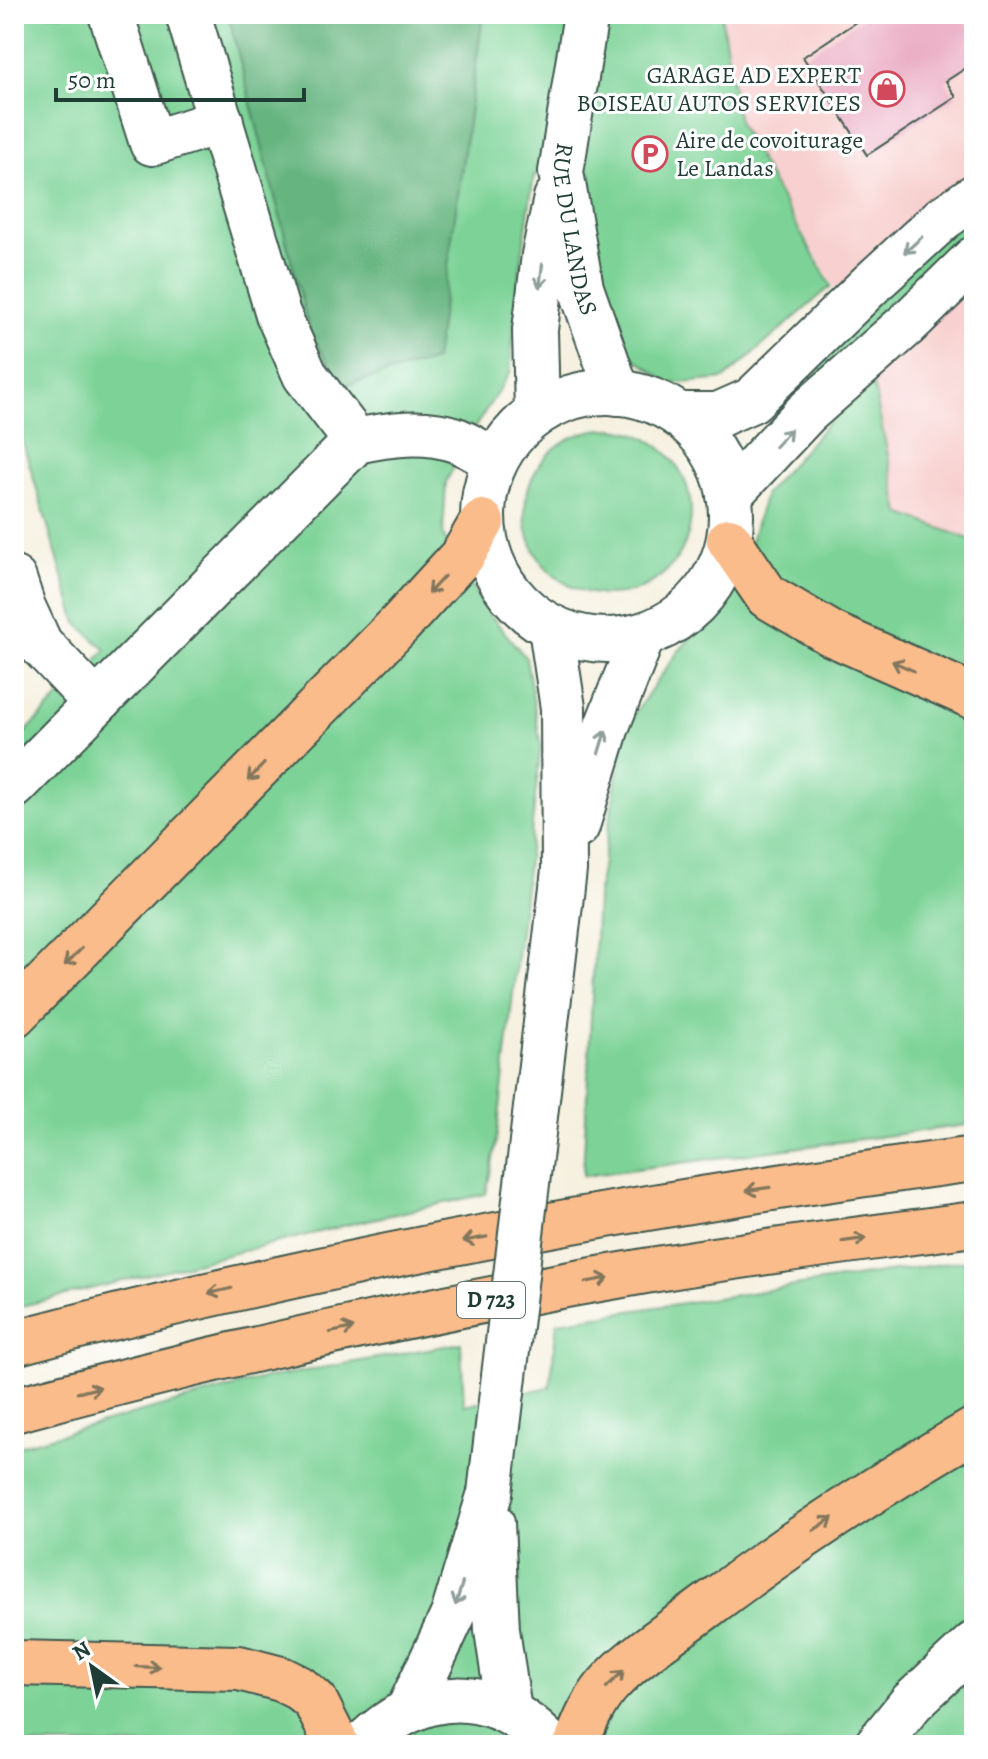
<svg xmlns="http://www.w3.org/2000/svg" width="988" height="1759" font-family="Alegreya,serif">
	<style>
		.built { fill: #f7d0cf }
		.green { fill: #7dd397; stroke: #4e8866; stroke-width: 2 }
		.forest { fill: #66b580; stroke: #42795a; stroke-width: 2 }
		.building { fill: #ebafc5 }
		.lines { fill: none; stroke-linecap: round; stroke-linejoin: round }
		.minor-casing { stroke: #3f584e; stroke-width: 48 }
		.highway-casing { stroke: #3f584e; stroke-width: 48 }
		.minor { stroke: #fff; stroke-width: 44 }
		.highway { stroke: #fabc8b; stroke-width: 44 }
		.minor-bridge-casing { stroke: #3f584e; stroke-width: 48; stroke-linecap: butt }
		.minor-bridge { stroke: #fff; stroke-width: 44 }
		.oneway { stroke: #8f9e9a }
		.oneway2 { stroke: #82765b }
		.labels { text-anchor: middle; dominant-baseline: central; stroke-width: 6; stroke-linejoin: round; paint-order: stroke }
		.shield { fill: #fff; stroke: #627771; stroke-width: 2 }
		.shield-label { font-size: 22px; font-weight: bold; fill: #1f3d34 }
		.poi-label { font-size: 24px; fill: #1f3d34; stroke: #fff; text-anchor: end }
		.street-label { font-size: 24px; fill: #1f3d34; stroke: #fff }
	</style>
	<rect width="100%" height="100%" fill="#fff"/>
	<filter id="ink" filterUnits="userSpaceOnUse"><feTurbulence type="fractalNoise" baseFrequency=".0125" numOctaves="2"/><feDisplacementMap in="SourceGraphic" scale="16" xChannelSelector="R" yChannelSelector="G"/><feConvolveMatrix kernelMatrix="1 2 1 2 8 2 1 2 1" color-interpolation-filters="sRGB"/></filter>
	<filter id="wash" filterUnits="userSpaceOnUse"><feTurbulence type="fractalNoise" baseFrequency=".006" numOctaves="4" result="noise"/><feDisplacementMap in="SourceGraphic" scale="32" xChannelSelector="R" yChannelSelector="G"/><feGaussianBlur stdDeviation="1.8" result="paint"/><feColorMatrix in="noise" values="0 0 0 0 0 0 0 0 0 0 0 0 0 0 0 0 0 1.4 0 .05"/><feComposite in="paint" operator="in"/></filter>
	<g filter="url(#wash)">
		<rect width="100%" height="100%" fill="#f5f0df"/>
		<!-- built -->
		<polygon class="built" points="721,14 974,14 974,541 900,513 864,338 739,124"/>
		<!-- green -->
		<g class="green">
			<polygon points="14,14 228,14 310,333 435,359 483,14 721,14 739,124 831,286 724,379 670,384 625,351 595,247 591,173 534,175 519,276 510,373 475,427 446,482 443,535 485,609 526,658 541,745 496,1144 486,1194 355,1223 14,1308 14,744 106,650 77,623 14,413"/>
			<polygon points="974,207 974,244 782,418 771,399"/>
			<polygon points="871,374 900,513 974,541 974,1124 583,1176 597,898 625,727 678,652 737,587 765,494"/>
			<circle cx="608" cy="512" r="83"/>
			<polygon points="974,1259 974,1745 14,1745 14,1447 266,1378 461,1343 464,1405 550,1387 557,1322"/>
		</g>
		<!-- forest -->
		<polygon class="forest" points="228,14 483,14 435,360 343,386 310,333"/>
		<g id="blocks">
			<!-- building -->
			<polygon class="building" points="868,14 960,14 974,34 974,63 946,81 956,97 867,155 803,57"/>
		</g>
	</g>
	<g filter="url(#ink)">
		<use href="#blocks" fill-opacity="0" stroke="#3f584e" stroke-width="2"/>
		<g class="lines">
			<defs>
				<g id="minor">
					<polyline points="111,14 152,143 221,121"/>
					<polyline points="188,14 278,314 305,375 356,441"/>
					<path id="s1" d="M586,14L561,172L581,288L618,393"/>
					<circle cx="607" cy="516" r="124"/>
					<polyline points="537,413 535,330 544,255 556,198"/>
					<polyline points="679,415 718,415 752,400 871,284 943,218 974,197"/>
					<polyline points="729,495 806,413 905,326 974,259"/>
					<polyline points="14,579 23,607 40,644 96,703"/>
					<path d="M14,786L356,441C389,434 424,429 456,440C469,445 483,454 495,461"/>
					<polyline points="577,826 607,726 643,635"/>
					<polyline points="531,1150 564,870 563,708 551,628"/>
					<polyline points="492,1523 497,1630 509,1711"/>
					<polyline points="409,1709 453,1615 490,1493"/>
					<path d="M362,1745C422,1686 491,1683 550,1745"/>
					<polyline points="877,1745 912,1702 974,1644"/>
				</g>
				<g id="highway">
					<polyline points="729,540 767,596 832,634 974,697"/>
					<polyline points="14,1015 400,624 463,555 482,522"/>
					<path d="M14,1343C329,1259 651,1202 974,1159"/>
					<path d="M14,1410C222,1354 433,1307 645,1271C754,1252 864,1239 974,1224"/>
					<polyline points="14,1663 239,1668 281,1679 299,1688 315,1701 337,1745"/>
					<path d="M576,1745C584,1723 592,1704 607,1686C633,1656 671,1633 703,1609C789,1544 880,1484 974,1430"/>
				</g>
			</defs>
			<!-- minor casing -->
			<use href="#minor" class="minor-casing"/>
			<!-- highway casing -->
			<use href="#highway" class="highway-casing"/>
			<!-- minor -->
			<use href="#minor" class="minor"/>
			<!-- highway -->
			<use href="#highway" class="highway"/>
			<defs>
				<polyline id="minor-bridge" points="490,1493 531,1150"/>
			</defs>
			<!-- minor-bridge casing -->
			<use href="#minor-bridge" class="minor-bridge-casing"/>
			<!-- minor-bridge -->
			<use href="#minor-bridge" class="minor-bridge"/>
		</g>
		<!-- one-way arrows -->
		<defs><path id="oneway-shaft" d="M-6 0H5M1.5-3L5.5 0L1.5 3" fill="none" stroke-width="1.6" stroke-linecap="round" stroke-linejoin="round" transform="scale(2)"/></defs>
		<g class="oneway">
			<use href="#oneway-shaft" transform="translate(913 245) rotate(138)"/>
			<use href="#oneway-shaft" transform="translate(541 276) rotate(97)"/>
			<use href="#oneway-shaft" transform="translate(783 438) rotate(-47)"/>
			<use href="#oneway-shaft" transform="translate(602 742) rotate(-73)"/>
			<use href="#oneway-shaft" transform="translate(459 1594) rotate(107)"/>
		</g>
		<g class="oneway2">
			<use href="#oneway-shaft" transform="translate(436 585) rotate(133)"/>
			<use href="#oneway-shaft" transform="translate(903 666) rotate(-156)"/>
			<use href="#oneway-shaft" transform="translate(256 772) rotate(134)"/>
			<use href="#oneway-shaft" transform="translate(73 957) rotate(135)"/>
			<use href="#oneway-shaft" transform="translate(758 1189) rotate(172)"/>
			<use href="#oneway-shaft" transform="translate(475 1239) rotate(170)"/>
			<use href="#oneway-shaft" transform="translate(854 1240) rotate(-8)"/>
			<use href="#oneway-shaft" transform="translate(597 1280) rotate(-11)"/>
			<use href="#oneway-shaft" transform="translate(220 1291) rotate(167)"/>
			<use href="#oneway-shaft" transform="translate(342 1330) rotate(-12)"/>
			<use href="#oneway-shaft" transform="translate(89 1390) rotate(-14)"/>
			<use href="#oneway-shaft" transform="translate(823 1524) rotate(-34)"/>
			<use href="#oneway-shaft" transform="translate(148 1667) rotate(2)"/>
			<use href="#oneway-shaft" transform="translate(615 1679) rotate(-44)"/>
		</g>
	</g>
	<!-- icons -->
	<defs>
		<symbol id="shop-ring" viewBox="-11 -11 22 22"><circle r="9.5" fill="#fff" stroke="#d1495b" stroke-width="1.5"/><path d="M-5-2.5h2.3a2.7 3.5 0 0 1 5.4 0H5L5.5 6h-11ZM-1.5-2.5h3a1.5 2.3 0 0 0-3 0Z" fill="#d1495b"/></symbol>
		<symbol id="parking-ring" viewBox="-11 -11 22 22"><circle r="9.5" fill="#fff" stroke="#d1495b" stroke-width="1.5"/><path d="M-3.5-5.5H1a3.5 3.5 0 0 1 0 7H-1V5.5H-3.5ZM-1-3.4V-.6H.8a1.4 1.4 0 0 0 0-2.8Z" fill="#d1495b"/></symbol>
	</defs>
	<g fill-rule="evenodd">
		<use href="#shop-ring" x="867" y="69" width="40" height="40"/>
		<use href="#parking-ring" x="630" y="134" width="40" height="40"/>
	</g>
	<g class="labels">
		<!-- shield labels -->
		<rect class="shield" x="457" y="1282" width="68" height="36" rx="6"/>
		<g class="shield-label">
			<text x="491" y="1300">D 723</text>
		</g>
		<!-- poi labels -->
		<g class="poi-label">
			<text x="861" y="75">GARAGE AD EXPERT<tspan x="861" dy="28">BOISEAU AUTOS SERVICES</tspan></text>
			<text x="676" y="140" text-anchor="start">Aire de covoiturage<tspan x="676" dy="28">Le Landas</tspan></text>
		</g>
		<!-- street labels -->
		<g class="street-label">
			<text stroke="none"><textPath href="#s1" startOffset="218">RUE DU LANDAS</textPath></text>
		</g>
	</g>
	<!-- margin -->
	<rect width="988" height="1759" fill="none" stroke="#fff" stroke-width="48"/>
	<!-- north arrow -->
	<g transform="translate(92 1667) rotate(327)" stroke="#ffffff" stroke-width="6" paint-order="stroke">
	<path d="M0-6L14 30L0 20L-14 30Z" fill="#1f3d34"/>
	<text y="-12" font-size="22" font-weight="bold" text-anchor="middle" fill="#1f3d34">N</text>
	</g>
	<!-- scale -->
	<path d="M56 88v12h248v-12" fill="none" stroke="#1f3d34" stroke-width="4"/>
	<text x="68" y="88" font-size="24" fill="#1f3d34" stroke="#ffffff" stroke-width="6" paint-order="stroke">50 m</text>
</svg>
